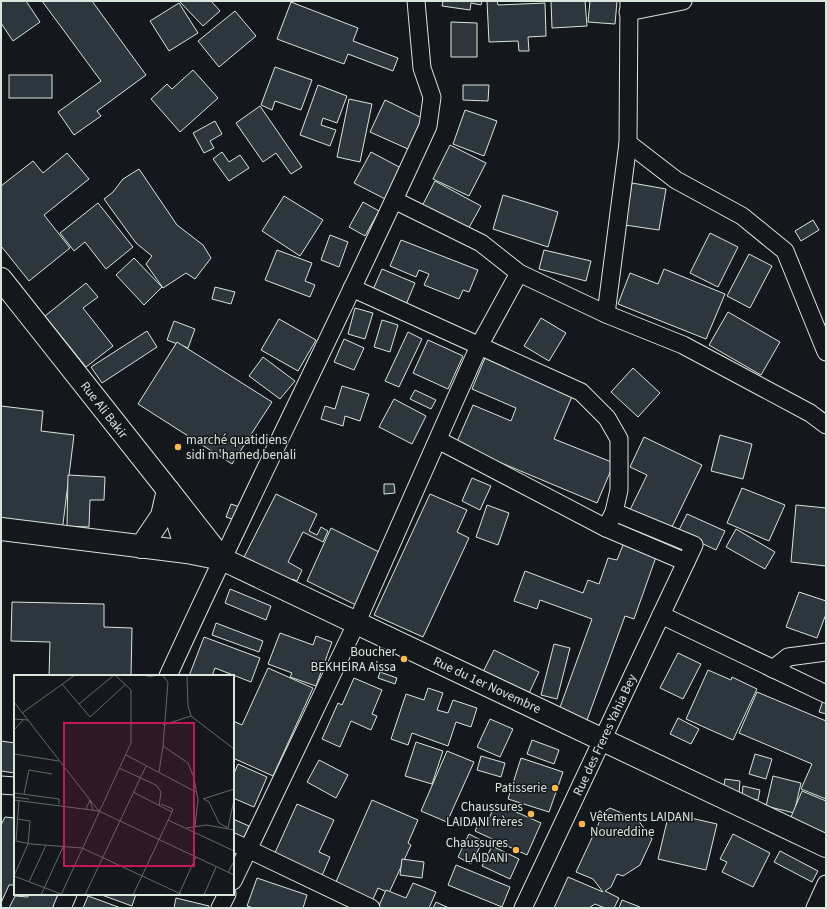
<svg xmlns="http://www.w3.org/2000/svg" width="827" height="909" font-family="'Source Sans 3',sans-serif">
	<style>
		.building { fill: #2c363c; stroke: #d8e6dc }
		.lines { fill: none; stroke-linecap: round; stroke-linejoin: round }
		.street-casing { stroke: #d8e6dc; stroke-width: 19 }
		.secondary-casing { stroke: #d8e6dc; stroke-width: 24 }
		.primary-casing { stroke: #d8e6dc; stroke-width: 24 }
		.street { stroke: #14181c; stroke-width: 17 }
		.secondary { stroke: #14181c; stroke-width: 22 }
		.primary { stroke: #14181c; stroke-width: 22 }
		.poi-dot { fill: #ffb74d; stroke: #14181c; stroke-width: 1.5 }
		.labels { text-anchor: middle; dominant-baseline: central; stroke-width: 3; stroke-linejoin: round; paint-order: stroke }
		.street-label { font-size: 13px; fill: #d8e6dc; stroke: #14181c }
		.poi-label { font-size: 13px; fill: #d8e6dc; stroke: #14181c; text-anchor: end }
		.inset-road { fill: none; stroke: #626a69; stroke-width: 1 }
		.view { fill: #c2185b; fill-opacity: 0.15; stroke: #c2185b; stroke-width: 2 }
		.inset-edge { fill: none; stroke: #d8e6dc; stroke-width: 2 }
	</style>
	<rect width="100%" height="100%" fill="#14181c"/>
	<!-- building -->
	<g class="building">
		<polygon points="1,1 26,1 40,22 13,41 1,23"/>
		<polygon points="42,1 92,1 146,75 97,111 101,116 74,135 58,112 101,81"/>
		<polygon points="179,1 211,1 220,11 203,26"/>
		<polygon points="443,1 482,1 481,5 471,3 470,10 442,6"/>
		<polygon points="487,1 497,1 498,5 545,3 546,36 528,37 529,51 519,51 518,41 489,42"/>
		<polygon points="551,1 585,1 587,26 552,28"/>
		<polygon points="590,1 617,1 615,24 588,22"/>
		<polygon points="291,2 358,28 353,41 398,58 393,71 348,54 344,64 277,39"/>
		<polygon points="179,3 198,33 169,51 150,21"/>
		<polygon points="235,11 256,36 219,67 198,41"/>
		<polygon points="451,22 477,23 477,57 451,57"/>
		<polygon points="275,67 312,80 301,110 275,101 272,110 261,105"/>
		<polygon points="193,70 218,98 180,132 151,99 167,84 172,89"/>
		<rect x="9" y="75" width="43" height="23"/>
		<polygon points="318,85 347,96 337,123 323,118 321,125 336,130 330,146 300,135"/>
		<polygon points="463,85 489,85 488,101 463,100"/>
		<polygon points="349,99 372,104 360,162 337,157"/>
		<polygon points="385,100 422,118 408,149 370,132"/>
		<polygon points="260,106 302,167 291,174 276,153 263,162 236,123"/>
		<polygon points="465,110 497,121 484,156 453,144"/>
		<polygon points="215,121 222,134 210,141 214,148 204,153 193,133"/>
		<polygon points="450,145 486,163 469,196 433,179"/>
		<polygon points="222,152 229,162 240,155 249,168 229,181 213,159"/>
		<polygon points="371,152 403,169 387,200 354,183"/>
		<polygon points="67,153 89,179 44,215 70,248 29,281 1,246 1,186 33,161 43,173"/>
		<polygon points="139,169 177,225 203,245 211,258 195,279 186,273 163,288 146,264 152,256 136,243 104,199 113,192 123,179"/>
		<polygon points="435,181 481,206 466,233 421,208"/>
		<polygon points="632,183 666,189 659,230 625,225"/>
		<polygon points="503,195 558,212 548,247 493,229"/>
		<polygon points="284,196 323,220 300,256 262,231"/>
		<polygon points="363,202 379,211 365,236 349,227"/>
		<polygon points="98,203 133,247 106,269 85,242 74,251 60,233"/>
		<polygon points="813,220 819,230 801,241 795,231"/>
		<polygon points="710,233 738,247 718,287 690,273"/>
		<polygon points="330,235 348,242 339,267 321,260"/>
		<polygon points="401,240 478,270 469,292 463,290 459,299 424,285 429,274 419,270 416,277 390,266"/>
		<polygon points="277,250 312,263 305,281 315,285 310,297 265,280"/>
		<polygon points="544,250 591,261 586,281 539,269"/>
		<polygon points="749,254 772,266 750,308 727,296"/>
		<polygon points="134,258 162,287 144,305 116,275"/>
		<polygon points="382,269 415,283 405,307 372,292"/>
		<polygon points="664,269 725,294 706,339 618,304 630,273 658,284"/>
		<polygon points="86,283 98,297 83,308 113,346 86,367 45,316"/>
		<polygon points="215,287 235,292 231,304 212,299"/>
		<polygon points="355,308 373,313 365,339 348,334"/>
		<polygon points="728,312 780,342 761,375 709,345"/>
		<polygon points="541,318 566,333 549,361 524,346"/>
		<polygon points="279,319 316,340 298,371 261,350"/>
		<polygon points="382,320 398,325 390,352 374,347"/>
		<polygon points="174,321 195,329 188,348 167,340"/>
		<polygon points="147,331 157,347 102,383 91,367"/>
		<polygon points="408,332 422,339 399,387 385,381"/>
		<polygon points="344,339 364,348 354,370 334,362"/>
		<polygon points="428,340 463,356 448,389 413,373"/>
		<polygon points="177,342 272,402 232,464 138,404"/>
		<polygon points="263,357 295,381 280,399 249,376"/>
		<polygon points="485,358 573,394 554,439 614,463 597,503 456,444 473,405 511,421 516,408 472,389"/>
		<polygon points="633,368 660,393 638,417 611,392"/>
		<polygon points="342,386 369,394 360,421 345,416 343,426 321,419 325,406 335,409"/>
		<polygon points="415,390 436,400 431,409 410,399"/>
		<polygon points="394,399 426,416 412,444 379,427"/>
		<polygon points="1,406 43,411 41,431 74,435 62,532 1,525"/>
		<polygon points="720,435 752,444 743,479 711,471"/>
		<polygon points="644,437 702,465 670,531 629,512 647,475 630,467"/>
		<polygon points="68,475 105,477 104,500 90,500 89,527 67,526"/>
		<polygon points="472,478 491,486 480,510 462,501"/>
		<polygon points="384,484 394,484 395,493 384,494"/>
		<polygon points="742,488 785,505 769,541 727,523"/>
		<polygon points="276,494 317,514 309,531 317,535 321,527 328,531 323,542 303,532 288,562 302,570 297,581 292,579 287,588 240,565"/>
		<polygon points="430,494 467,510 457,532 469,538 423,637 374,615"/>
		<polygon points="231,504 240,507 235,520 226,517"/>
		<polygon points="487,505 509,513 498,545 476,537"/>
		<polygon points="796,505 826,508 826,566 791,562"/>
		<polygon points="687,514 725,531 716,550 678,532"/>
		<polygon points="331,528 383,554 358,606 307,581"/>
		<polygon points="736,529 775,552 765,569 726,547"/>
		<polygon points="623,545 656,557 634,619 625,616 587,720 559,710 592,619 540,600 537,609 514,601 525,571 583,593 588,580 599,584 608,558 617,560"/>
		<polygon points="230,589 271,606 266,620 225,603"/>
		<polygon points="799,592 826,601 826,614 817,638 786,627"/>
		<polygon points="12,602 104,604 104,627 132,628 131,676 49,676 50,642 11,641"/>
		<polygon points="216,623 263,641 259,652 212,635"/>
		<polygon points="280,633 313,645 316,636 332,642 316,686 290,677 292,673 268,664"/>
		<polygon points="204,637 260,658 251,682 215,668 212,676 189,676"/>
		<polygon points="554,644 570,648 557,699 541,695"/>
		<polygon points="494,650 539,672 525,702 479,680"/>
		<polygon points="678,653 701,664 683,699 660,688"/>
		<polygon points="268,668 313,688 273,776 233,758 233,721 242,725"/>
		<polygon points="708,670 731,680 732,677 757,689 733,740 686,719"/>
		<polygon points="380,672 397,678 395,684 378,678"/>
		<polygon points="354,678 382,690 372,714 377,716 371,730 351,721 340,747 322,739 338,703 342,705"/>
		<polygon points="428,688 443,693 437,710 448,713 453,700 477,708 471,727 456,722 448,746 412,733 408,745 391,739 406,694 424,700"/>
		<polygon points="757,692 826,721 826,799 801,789 812,764 739,733"/>
		<polygon points="826,692 826,714 819,712"/>
		<polygon points="678,718 699,729 691,744 670,734"/>
		<polygon points="490,719 513,729 500,757 477,747"/>
		<polygon points="532,740 559,750 554,764 527,754"/>
		<polygon points="1,741 15,743 15,773 1,771"/>
		<polygon points="416,742 443,751 432,784 405,776"/>
		<polygon points="447,751 474,762 447,822 421,811"/>
		<polygon points="755,754 772,759 766,779 749,774"/>
		<polygon points="481,756 505,763 501,777 477,770"/>
		<polygon points="521,758 563,772 549,812 508,799"/>
		<polygon points="319,760 348,775 336,798 307,782"/>
		<polygon points="238,764 267,777 254,807 233,798 233,776"/>
		<polygon points="773,776 801,783 794,813 766,806"/>
		<polygon points="725,779 740,781 739,794 723,792"/>
		<polygon points="743,786 760,790 758,800 742,797"/>
		<polygon points="802,791 826,801 826,840 788,824"/>
		<polygon points="372,800 418,820 408,843 411,845 389,893 378,888 369,908 335,884"/>
		<polygon points="496,803 541,823 527,855 475,831 479,822 486,825"/>
		<polygon points="297,804 334,820 319,852 330,857 321,878 273,857"/>
		<polygon points="610,808 638,820 652,839 640,865 623,876 617,874 611,887 605,891 619,898 614,908 605,908 595,904 589,908 554,908 568,877 603,892 593,879 576,872 604,812"/>
		<polygon points="669,813 717,824 706,870 658,859"/>
		<polygon points="5,817 15,818 15,885 9,885 1,903 1,825"/>
		<polygon points="233,819 249,826 241,845 233,842"/>
		<polygon points="469,834 483,841 471,864 458,857"/>
		<polygon points="733,834 770,853 753,887 722,872 727,862 720,859"/>
		<polygon points="492,846 519,859 510,879 482,866"/>
		<polygon points="780,851 818,871 812,882 774,862"/>
		<polygon points="402,859 424,862 422,878 400,875"/>
		<polygon points="456,865 510,887 502,907 448,885"/>
		<polygon points="257,878 307,895 303,908 254,908 247,906"/>
		<polygon points="413,883 436,892 429,908 378,908 386,890 406,898"/>
		<polygon points="28,894 64,894 58,908 9,908 15,896 28,897"/>
		<polygon points="99,894 136,894 132,906"/>
		<polygon points="88,896 121,908 83,908"/>
		<polygon points="176,898 209,906 208,908 174,908"/>
		<polygon points="622,900 640,907 639,908 619,908"/>
		<polygon points="436,902 449,908 433,908"/>
	</g>
	<g class="lines">
		<defs>
			<g id="street">
				<polyline points="629,1 628,143 676,180 742,216 785,251 826,352"/>
				<polyline points="628,12 683,1"/>
				<polyline points="394,200 481,243 519,273 606,314 683,345 810,413 826,425"/>
				<polyline points="352,288 581,392 607,418 619,439 619,490 614,512 606,528"/>
				<polyline points="606,314 628,143"/>
				<polyline points="438,440 606,528 686,562"/>
				<polyline points="661,615 826,694"/>
				<polyline points="773,669 788,657 826,652"/>
				<path d="M168,676C252,492 344,311 428,126L432,97L422,68L416,1"/>
				<polyline points="1,785 15,786"/>
				<polyline points="233,842 371,908"/>
				<polyline points="233,881 356,624 479,346 519,273"/>
				<polyline points="62,908 68,894"/>
				<polyline points="220,908 227,894"/>
				<polyline points="523,908 694,545 614,512"/>
				<polyline points="815,908 826,884"/>
			</g>
			<g id="secondary">
				<polyline points="1,279 168,490 187,552"/>
				<polyline points="141,547 162,516 168,490 222,559"/>
			</g>
			<polyline id="primary" points="1,529 187,552 222,559 826,846"/>
		</defs>
		<!-- street casing -->
		<use href="#street" class="street-casing"/>
		<!-- secondary casing -->
		<use href="#secondary" class="secondary-casing"/>
		<!-- primary casing -->
		<use href="#primary" class="primary-casing"/>
		<!-- street -->
		<use href="#street" class="street"/>
		<!-- secondary -->
		<use href="#secondary" class="secondary"/>
		<!-- primary -->
		<use href="#primary" class="primary"/>
	</g>
	<!-- markers -->
	<g class="poi-dot">
		<circle cx="178" cy="447" r="4"/>
		<circle cx="404" cy="659" r="4"/>
		<circle cx="555" cy="788" r="4"/>
		<circle cx="531" cy="814" r="4"/>
		<circle cx="582" cy="824" r="4"/>
		<circle cx="516" cy="850" r="4"/>
	</g>
	<g class="labels">
		<!-- street labels -->
		<g class="street-label">
			<text transform="translate(104 410) rotate(52)">Rue Ali Bakir</text>
			<text transform="translate(487 685) rotate(25)">Rue du 1er Novembre</text>
			<text transform="translate(605 735) rotate(-65)">Rue des Freres Yahia Bey</text>
		</g>
		<!-- poi labels -->
		<g class="poi-label">
			<text x="186" y="440" text-anchor="start">marché quatidiens<tspan x="186" dy="15">sidi m'hamed benali</tspan></text>
			<text x="396" y="652">Boucher<tspan x="396" dy="15">BEKHEIRA Aissa</tspan></text>
			<text x="547" y="788">Patisserie</text>
			<text x="523" y="807">Chaussures<tspan x="523" dy="15">LAIDANI frères</tspan></text>
			<text x="590" y="817" text-anchor="start">Vêtements LAIDANI<tspan x="590" dy="15">Noureddine</tspan></text>
			<text x="508" y="843">Chaussures<tspan x="508" dy="15">LAIDANI</tspan></text>
		</g>
	</g>
	<!-- overview -->
	<g transform="translate(14 675)">
		<rect width="220" height="220" fill="#14181c"/>
		<path class="inset-road" d="M131,0L136,2L143,0M148,0L154,7L149,71L174,88L180,103L184,125L181,151M173,0L174,31L177,41L220,74M48,9L76,42L111,10M0,27L76,125L79,135M65,29L100,0M8,38L61,0M0,44L14,45M149,50L177,41M0,55L9,45M0,79L45,86M112,80L182,117M105,93L142,110L147,117L145,131M145,97L149,71M119,117L158,137M0,118L45,124V129M10,119L15,95L38,99M0,122L15,124M189,124L220,114M190,124L195,127L205,148L214,153L220,125M0,125L85,136L220,200M5,125L2,166L17,169L68,173L169,220M147,129L159,134L158,137M72,134L76,125L85,136M154,145L220,176M172,153L193,150L220,155M214,198L220,186M0,201L14,169L16,146L3,144M0,201L47,219M15,207L32,170M165,219L182,182M27,220L49,172M47,220L117,68V15L101,0M71,220L132,91M119,220L158,137M190,220L202,192"/>
		<path class="view" d="M50,48H180V191H50Z"/>
		<rect width="220" height="220" class="inset-edge"/>
	</g>
	<!-- border -->
	<rect width="827" height="909" fill="none" stroke="#d8e6dc" stroke-width="4"/>
</svg>
